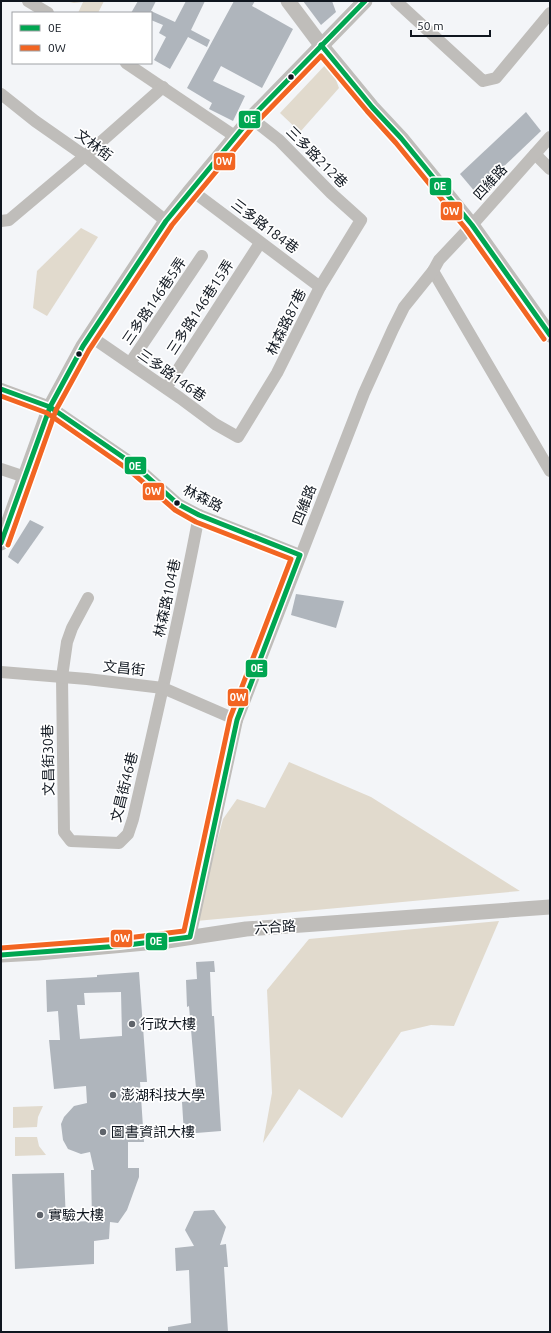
<svg xmlns="http://www.w3.org/2000/svg" width="551" height="1333" font-family="Ubuntu,'Noto Sans TC',sans-serif">
	<style>
		.green { fill: #e1dacd }
		.building { fill: #afb5bc; fill-rule: evenodd }
		.lines { fill: none; stroke-linecap: round; stroke-linejoin: round }
		.minor { stroke: #bfbdba; stroke-width: 12 }
		.tertiary { stroke: #bfbdba; stroke-width: 15 }
		.bus-1-casing { stroke: #fff; stroke-width: 8 }
		.bus-2-casing { stroke: #fff; stroke-width: 8 }
		.bus-1 { stroke: #00a651; stroke-width: 5 }
		.bus-2 { stroke: #f26522; stroke-width: 5 }
		.bus-dot { fill: #0f161f; stroke: #fff; stroke-width: 1.5 }
		.poi-dot { fill: #5f646b; stroke: #fff; stroke-width: 1.5 }
		.labels { text-anchor: middle; dominant-baseline: central; stroke-width: 3.5; stroke-linejoin: round; paint-order: stroke }
		.street-label { font-size: 14px; fill: #0f161f; stroke: #fff }
		.poi-label { font-size: 14px; fill: #0f161f; stroke: #fff; text-anchor: start }
		.line-badge { stroke: #fff; stroke-width: 1.5 }
		.badge-label { font-size: 11px; text-anchor: middle; font-weight: bold; fill: #fff }
	</style>
	<rect width="100%" height="100%" fill="#f3f5f8"/>
	<!-- green -->
	<g class="green">
		<polygon points="65,1 104,1 98,13 78,13 83,2 74,3"/>
		<polygon points="329,61 339,88 300,132 280,113"/>
		<polygon points="81,228 98,237 47,316 33,308 37,271"/>
		<polygon points="289,762 371,797 520,891 196,921 223,819 237,799 265,808"/>
		<polygon points="499,921 454,1026 431,1025 401,1032 342,1118 299,1089 263,1143 272,1093 267,990 309,939"/>
		<polygon points="43,1106 38,1117 37,1127 13,1128 13,1107"/>
		<polygon points="15,1137 37,1137 39,1146 46,1155 15,1156"/>
	</g>
	<!-- building -->
	<g class="building">
		<polygon points="138,1 156,1 150,13 131,13"/>
		<polygon points="186,1 205,1 191,30 210,40 207,47 188,37 170,69 154,60 166,37 159,33 163,25 151,20 151,11 175,22"/>
		<polygon points="234,1 255,1 252,6 293,29 262,88 221,66 213,81 245,96 233,121 209,109 212,103 187,88"/>
		<polygon points="303,1 332,1 336,12 321,25"/>
		<polygon points="526,112 541,131 476,193 460,174"/>
		<polygon points="30,520 44,527 18,564 8,557 10,552"/>
		<polygon points="296,594 344,601 336,628 291,615"/>
		<polygon points="214,961 215,972 210,972 212,1016 214,1016 221,1131 184,1134 182,1102 197,1100 189,1006 187,1007 186,980 197,979 196,962"/>
		<path d="M139,972L147,1082H140L144,1142H128V1168H139V1177L127,1210L118,1223L110,1222L109,1239L94,1241V1264L15,1269L12,1174L64,1173L66,1222L92,1221L91,1170H94L90,1152L81,1154L68,1149L63,1140L61,1124L64,1117L74,1106L87,1103L86,1086L54,1089L49,1040H60L58,1011L47,1012L46,980L97,977V975ZM121,992L122,1036L80,1039L77,1005H85L84,993Z"/>
		<polygon points="214,1210 226,1227 220,1245 226,1244 228,1267 224,1267 228,1332 168,1332 168,1327 191,1323 189,1270 176,1271 175,1248 194,1246 185,1230 194,1211"/>
	</g>
	<g class="lines">
		<!-- minor -->
		<g class="minor">
			<polyline points="28,1 48,13"/>
			<polyline points="396,1 483,81 496,78 550,13"/>
			<polyline points="126,63 236,137"/>
			<polyline points="1,94 35,121 85,156 166,221"/>
			<polyline points="535,154 550,169"/>
			<polyline points="191,190 320,287"/>
			<polyline points="1,221 9,220 85,156 163,87"/>
			<polyline points="433,271 550,471"/>
			<polyline points="90,336 180,398 215,424 238,437 277,373 320,287 361,220 331,193 279,140 251,118"/>
			<polyline points="130,363 202,256"/>
			<polyline points="166,388 260,243"/>
			<polyline points="1,389 50,407 133,464 178,504 199,515 300,555"/>
			<polyline points="1,469 25,477"/>
			<path d="M88,598L72,628L67,642L62,677L64,832L71,841L119,843L128,834L133,819C156,718 180,617 199,515"/>
			<polyline points="1,672 87,679 163,688 237,720"/>
			<polyline points="190,937 237,720 364,393 393,329 404,307 433,271 439,260 472,225 550,137"/>
		</g>
		<!-- tertiary -->
		<g class="tertiary">
			<polyline points="288,1 321,45 372,107 401,138 472,225 550,335"/>
			<polyline points="1,543 50,407 83,346 110,305 166,221 191,190 251,118 365,1"/>
			<polyline points="1,955 38,953 167,941 246,929 550,907"/>
		</g>
		<defs>
			<g id="bus-1">
				<polyline points="321,45 372,107 401,138 472,225 550,335"/>
				<polyline points="1,389 50,407 133,464 178,504 199,515 300,555 237,720 190,937 120,946 1,955"/>
				<polyline points="1,543 50,407 83,346 166,221 251,118 365,1"/>
			</g>
			<g id="bus-2">
				<polyline points="1,396 47,413 129,470 175,510 196,522 291,559 230,718 184,931 119,939 1,948"/>
				<polyline points="8,545 56,410 89,350 172,225 256,123 321,56 367,111 396,143 466,229 544,339"/>
			</g>
		</defs>
		<!-- bus-1 casing -->
		<use href="#bus-1" class="bus-1-casing"/>
		<!-- bus-2 casing -->
		<use href="#bus-2" class="bus-2-casing"/>
		<!-- bus-1 -->
		<use href="#bus-1" class="bus-1"/>
		<!-- bus-2 -->
		<use href="#bus-2" class="bus-2"/>
	</g>
	<!-- markers -->
	<g class="bus-dot">
		<circle cx="291" cy="77" r="3.5"/>
		<circle cx="79" cy="354" r="3.5"/>
		<circle cx="177" cy="503" r="3.5"/>
	</g>
	<g class="poi-dot">
		<circle cx="132" cy="1024" r="4"/>
		<circle cx="113" cy="1095" r="4"/>
		<circle cx="103" cy="1132" r="4"/>
		<circle cx="40" cy="1215" r="4"/>
	</g>
	<g class="labels">
		<!-- street labels -->
		<g class="street-label">
			<text transform="translate(94 145) rotate(37)">文林街</text>
			<text transform="translate(317 157) rotate(45)">三多路212巷</text>
			<text transform="translate(490 182) rotate(-48)">四維路</text>
			<text transform="translate(265 226) rotate(37)">三多路184巷</text>
			<text transform="translate(154 301) rotate(-56)">三多路146巷5弄</text>
			<text transform="translate(200 307) rotate(-57)">三多路146巷15弄</text>
			<text transform="translate(286 322) rotate(-64)">林森路87巷</text>
			<text transform="translate(172 375) rotate(35)">三多路146巷</text>
			<text transform="translate(203 498) rotate(27)">林森路</text>
			<text transform="translate(304 505) rotate(-69)">四維路</text>
			<text transform="translate(167 598) rotate(-78)">林森路104巷</text>
			<text transform="translate(124 668) rotate(6)">文昌街</text>
			<text transform="translate(48 760) rotate(-91)">文昌街30巷</text>
			<text transform="translate(124 787) rotate(-76)">文昌街46巷</text>
			<text transform="translate(275 927) rotate(-4)">六合路</text>
		</g>
		<!-- poi labels -->
		<g class="poi-label">
			<text x="140" y="1024">行政大樓</text>
			<text x="121" y="1095">澎湖科技大學</text>
			<text x="111" y="1132">圖書資訊大樓</text>
			<text x="48" y="1215">實驗大樓</text>
		</g>
	</g>
	<g class="line-badge">
		<rect x="238" y="110" width="23" height="19" rx="4" fill="#00a651"/>
		<rect x="213" y="152" width="23" height="19" rx="4" fill="#f26522"/>
		<rect x="429" y="177" width="23" height="19" rx="4" fill="#00a651"/>
		<rect x="440" y="201" width="23" height="20" rx="4" fill="#f26522"/>
		<rect x="124" y="456" width="23" height="19" rx="4" fill="#00a651"/>
		<rect x="142" y="482" width="23" height="19" rx="4" fill="#f26522"/>
		<rect x="245" y="659" width="23" height="19" rx="4" fill="#00a651"/>
		<rect x="227" y="688" width="22" height="19" rx="4" fill="#f26522"/>
		<rect x="110" y="929" width="23" height="19" rx="4" fill="#f26522"/>
		<rect x="145" y="932" width="23" height="19" rx="4" fill="#00a651"/>
	</g>
	<g class="badge-label">
		<text x="250" y="123">0E</text>
		<text x="224" y="165">0W</text>
		<text x="440" y="190">0E</text>
		<text x="451" y="215">0W</text>
		<text x="135" y="470">0E</text>
		<text x="153" y="495">0W</text>
		<text x="257" y="672">0E</text>
		<text x="238" y="701">0W</text>
		<text x="122" y="942">0W</text>
		<text x="156" y="945">0E</text>
	</g>
	<!-- border -->
	<rect width="551" height="1333" fill="none" stroke="#0f161f" stroke-width="4"/>
	<!-- legend -->
	<rect x="12" y="12" width="140" height="52" fill="#ffffff" stroke="#9fa2a5"/>
	<rect x="20" y="25" width="20" height="6" fill="#00a651" stroke="#9fa2a5"/>
	<text x="48" y="32" font-size="12" fill="#0f161f">0E</text>
	<rect x="20" y="45" width="20" height="6" fill="#f26522" stroke="#9fa2a5"/>
	<text x="48" y="52" font-size="12" fill="#0f161f">0W</text>
	<!-- scale -->
	<path d="M411 30v6h79v-6" fill="none" stroke="#0f161f" stroke-width="2"/>
	<text x="417" y="30" font-size="12" fill="#0f161f" stroke="#ffffff" stroke-width="3" paint-order="stroke">50 m</text>
</svg>
